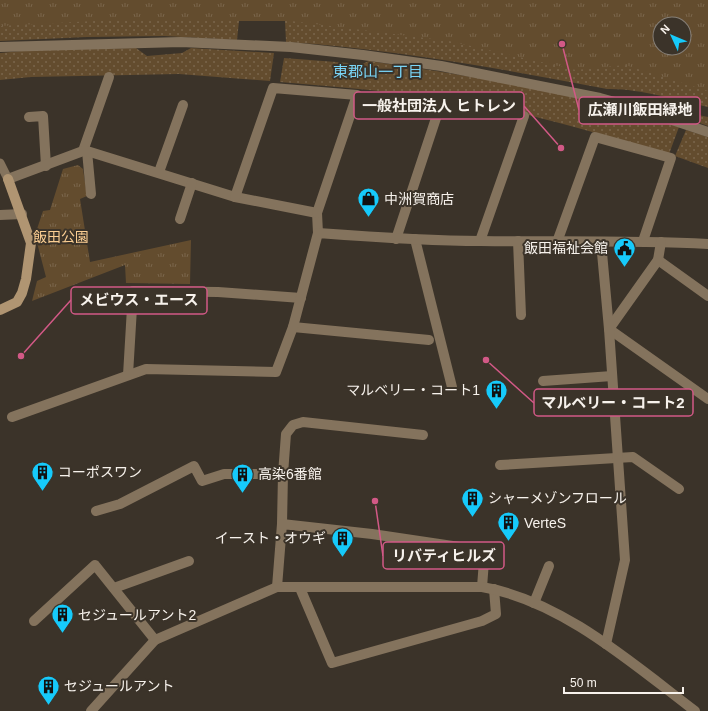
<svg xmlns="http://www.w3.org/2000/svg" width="708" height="711" font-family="Helvetica,'Noto Sans JP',sans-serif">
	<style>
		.grass { fill: url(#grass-dots) }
		.park { fill: url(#park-tufts); fill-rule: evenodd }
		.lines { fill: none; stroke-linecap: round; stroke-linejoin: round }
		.lane { stroke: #84735d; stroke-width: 9 }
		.street { stroke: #84735d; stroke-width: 10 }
		.secondary { stroke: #b09572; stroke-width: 10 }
		.labels { text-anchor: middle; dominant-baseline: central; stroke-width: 4; stroke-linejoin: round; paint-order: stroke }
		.poi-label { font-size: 14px; fill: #f7f2ec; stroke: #3b3329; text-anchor: start }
		.park-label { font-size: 14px; fill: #fbce92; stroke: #3b3329 }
		.neighbourhood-label { font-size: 15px; fill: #79d5f7; stroke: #3b3329 }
		.leader { fill: none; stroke: #d25986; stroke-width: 1.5 }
		.callout-dot { fill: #d25986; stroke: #3b3329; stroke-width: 1.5 }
		.callout { fill: #3b3329; stroke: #d25986; stroke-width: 1.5 }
		.callout-label { font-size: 15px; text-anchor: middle; font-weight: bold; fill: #f7f2ec }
	</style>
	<defs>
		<pattern id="grass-dots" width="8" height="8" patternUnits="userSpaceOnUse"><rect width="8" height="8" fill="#634c2e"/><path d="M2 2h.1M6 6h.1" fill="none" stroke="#7a664c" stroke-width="1.8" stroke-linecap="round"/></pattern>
		<pattern id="park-tufts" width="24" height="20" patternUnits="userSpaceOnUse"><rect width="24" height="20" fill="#634c2e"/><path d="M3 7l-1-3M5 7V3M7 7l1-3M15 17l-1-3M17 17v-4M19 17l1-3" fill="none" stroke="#7a664c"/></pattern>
	</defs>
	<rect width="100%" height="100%" fill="#3b3329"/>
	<!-- grass -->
	<g class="grass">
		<path d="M59,0L660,48L708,49V107C678,100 637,88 607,89C501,69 394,49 286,42L285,21H239L237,40L164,36L87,37L0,41V17Z"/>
		<polygon points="136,48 147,56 182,53 191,48 274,53 270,81 179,74 31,77 0,80 0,53 32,50"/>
		<path d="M284,58L362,64L369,61C473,76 579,93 679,127L669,154C620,140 570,125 520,113C442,95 360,89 280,82Z"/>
		<polygon points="650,105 708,117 708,126"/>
		<polygon points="686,130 708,137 708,168 675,156"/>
	</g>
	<!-- park -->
	<g class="park">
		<path d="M0,0H708V91L625,65L576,70L449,41L291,21L132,19L0,26ZM660,24H684V48H660Z"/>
		<polygon points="78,165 83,169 87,196 80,199 90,262 191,240 190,284 126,283 125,265 32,301 37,281 46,277 35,235 43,211 50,210 63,169"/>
	</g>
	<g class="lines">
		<!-- lane -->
		<polyline class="lane" points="0,163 8,179"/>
		<!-- street -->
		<g class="street">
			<polyline points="0,47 181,42 291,47 363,55 441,66 600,98 633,107 708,132"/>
			<polyline points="29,117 43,116 46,166"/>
			<polyline points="83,151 109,77"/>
			<polyline points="87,151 91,194"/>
			<polyline points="159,172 183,105"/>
			<polyline points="8,179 83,151 87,151 235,197 317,213 318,233"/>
			<polyline points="235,197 273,88 357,95 317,213"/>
			<polyline points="0,215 22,214"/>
			<polyline points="180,219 192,183"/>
			<polyline points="396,239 442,100"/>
			<polyline points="415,239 452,387"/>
			<polyline points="480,241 524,116"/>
			<polyline points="518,241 521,315"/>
			<polyline points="557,242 595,137 671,158 643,241"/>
			<polyline points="601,242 609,329 708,399"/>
			<polyline points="658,260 708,296"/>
			<polyline points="293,327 429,340"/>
			<polyline points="128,375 133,291 218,292 301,298"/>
			<polyline points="543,381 612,376"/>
			<path d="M12,417L146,369L276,372L293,327L318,233C372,237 427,241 481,241C557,242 632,240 708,244"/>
			<polyline points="500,465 633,457 679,489"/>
			<polyline points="96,511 120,504 194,466 202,481 224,474 283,474"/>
			<polyline points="282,524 283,474 286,434 293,425 303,422 423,435"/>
			<polyline points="277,587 282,524 372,534 466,548 485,548 482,587"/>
			<polyline points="114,588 189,561"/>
			<polyline points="300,588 332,663 482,621 496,614 494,589"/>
			<polyline points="534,603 549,566"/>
			<polyline points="34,621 95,565 155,640"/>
			<polyline points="606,644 625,560 609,329 658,260 661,242"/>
			<path d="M91,711L155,640L277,587H482C561,600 633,664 695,711"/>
		</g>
		<!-- secondary -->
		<polyline class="secondary" points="0,310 17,302 22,293 26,279 31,243 8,179"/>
	</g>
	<!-- icons -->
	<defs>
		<symbol id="shop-pin" viewBox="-11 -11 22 30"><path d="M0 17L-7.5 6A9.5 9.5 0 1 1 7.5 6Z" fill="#16cafb" stroke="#3b3329"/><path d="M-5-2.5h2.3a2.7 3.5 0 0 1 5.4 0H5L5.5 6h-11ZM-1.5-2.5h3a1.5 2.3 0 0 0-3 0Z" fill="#111"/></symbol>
		<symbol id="civic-pin" viewBox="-11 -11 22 30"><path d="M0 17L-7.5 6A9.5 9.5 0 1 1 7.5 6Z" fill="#16cafb" stroke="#3b3329"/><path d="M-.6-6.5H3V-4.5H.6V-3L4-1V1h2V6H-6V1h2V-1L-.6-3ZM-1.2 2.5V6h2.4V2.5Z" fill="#111"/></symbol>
		<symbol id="building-pin" viewBox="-11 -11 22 30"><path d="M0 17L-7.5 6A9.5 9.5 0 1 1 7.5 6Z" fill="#16cafb" stroke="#3b3329"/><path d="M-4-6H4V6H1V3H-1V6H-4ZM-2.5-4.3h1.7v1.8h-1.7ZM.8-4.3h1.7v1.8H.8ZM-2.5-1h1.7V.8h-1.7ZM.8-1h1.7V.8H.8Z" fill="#111"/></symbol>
	</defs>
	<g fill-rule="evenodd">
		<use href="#shop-pin" x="356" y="186" width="25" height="34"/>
		<use href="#civic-pin" x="612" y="236" width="25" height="34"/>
		<use href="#building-pin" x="484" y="378" width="25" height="34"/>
		<use href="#building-pin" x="30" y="460" width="25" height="34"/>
		<use href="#building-pin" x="230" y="462" width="25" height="34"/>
		<use href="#building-pin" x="460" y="486" width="25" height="34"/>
		<use href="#building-pin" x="496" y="510" width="25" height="34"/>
		<use href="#building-pin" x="330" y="526" width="25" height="34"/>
		<use href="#building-pin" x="50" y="602" width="25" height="34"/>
		<use href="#building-pin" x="36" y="674" width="25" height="34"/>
	</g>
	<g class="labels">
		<!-- poi labels -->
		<g class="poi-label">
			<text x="384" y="199">中洲賀商店</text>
			<text x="608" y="248" text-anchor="end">飯田福祉会館</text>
			<text x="480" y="390" text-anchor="end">マルベリー・コート1</text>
			<text x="58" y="472">コーポスワン</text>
			<text x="258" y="474">高染6番館</text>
			<text x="488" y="498">シャーメゾンフロール</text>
			<text x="524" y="523">VerteS</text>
			<text x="326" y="538" text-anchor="end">イースト・オウギ</text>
			<text x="78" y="615">セジュールアント2</text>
			<text x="64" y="686">セジュールアント</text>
		</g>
		<!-- park labels -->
		<g class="park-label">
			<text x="61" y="237">飯田公園</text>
		</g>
		<!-- neighbourhood labels -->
		<g class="neighbourhood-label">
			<text x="378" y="71">東郡山一丁目</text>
		</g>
	</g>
	<!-- callouts -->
	<path class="leader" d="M561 148L524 106M562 44L579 110M21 356L71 300M486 360L534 403M375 501L383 556"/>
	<g class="callout-dot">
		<circle cx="561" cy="148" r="4"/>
		<circle cx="562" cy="44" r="4"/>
		<circle cx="21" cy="356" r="4"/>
		<circle cx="486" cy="360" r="4"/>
		<circle cx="375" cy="501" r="4"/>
	</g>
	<g class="callout">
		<rect x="354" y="92" width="170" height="27" rx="4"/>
		<rect x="579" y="97" width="121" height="27" rx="4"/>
		<rect x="71" y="287" width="136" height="27" rx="4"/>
		<rect x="534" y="389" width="159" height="27" rx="4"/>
		<rect x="383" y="542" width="121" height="27" rx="4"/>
	</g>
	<g class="callout-label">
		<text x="439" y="111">一般社団法人 ヒトレン</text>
		<text x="640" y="115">広瀬川飯田緑地</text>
		<text x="139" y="305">メビウス・エース</text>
		<text x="613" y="408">マルベリー・コート2</text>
		<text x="444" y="561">リバティヒルズ</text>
	</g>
	<!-- north arrow -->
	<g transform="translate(672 36) rotate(314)"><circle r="19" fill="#3b3329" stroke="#867f77"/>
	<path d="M0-3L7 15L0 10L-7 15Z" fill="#16cafb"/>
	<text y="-6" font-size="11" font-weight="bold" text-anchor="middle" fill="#f7f2ec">N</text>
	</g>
	<!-- scale -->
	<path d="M564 687v6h119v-6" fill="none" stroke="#f7f2ec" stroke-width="2"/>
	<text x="570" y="687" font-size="12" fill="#f7f2ec" stroke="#3b3329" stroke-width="3" paint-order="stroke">50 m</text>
</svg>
